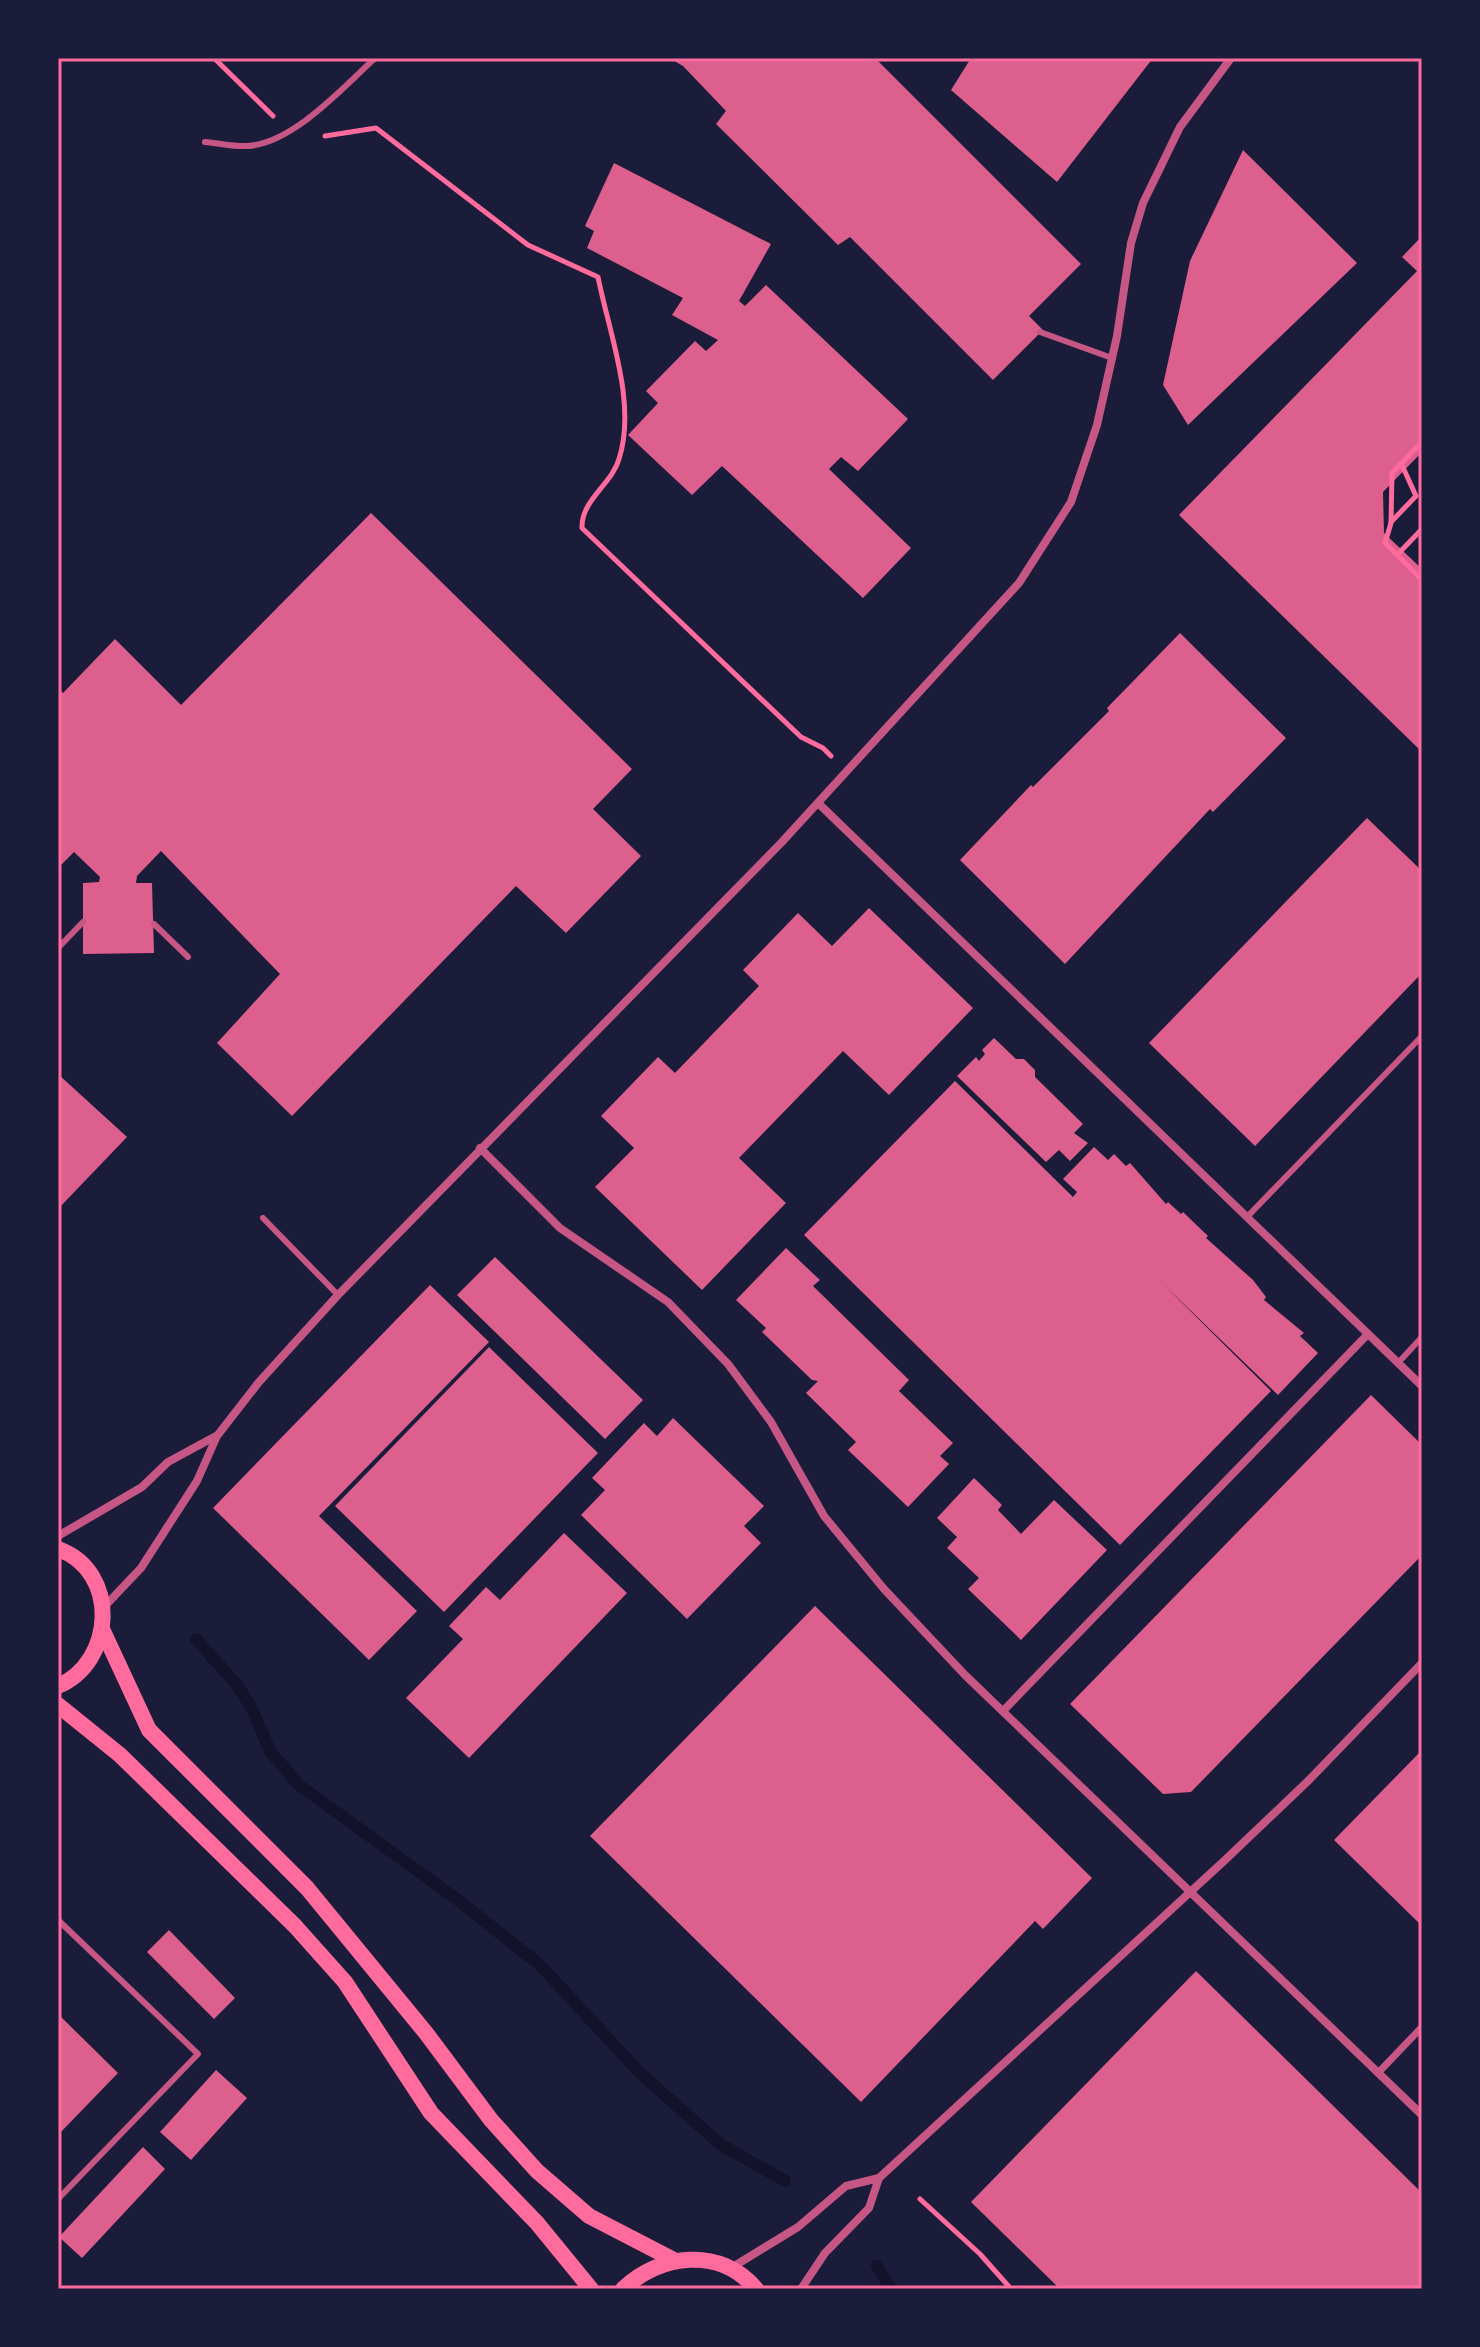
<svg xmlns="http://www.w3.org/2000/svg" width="1480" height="2347" font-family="Arial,sans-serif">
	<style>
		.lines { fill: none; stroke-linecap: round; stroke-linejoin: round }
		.stream { stroke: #12122b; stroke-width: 12 }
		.building { fill: #dd5f8e }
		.path { stroke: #ff6b9d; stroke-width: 5 }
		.service { stroke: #c65784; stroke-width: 6 }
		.pedestrian { stroke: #c65784; stroke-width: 7 }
		.minor { stroke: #c65784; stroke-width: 8 }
		.secondary { stroke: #ff6b9d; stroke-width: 16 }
		.neatline { fill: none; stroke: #ff6b9d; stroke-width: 3 }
	</style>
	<rect width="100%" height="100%" fill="#1b1b3a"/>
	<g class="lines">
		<!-- stream -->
		<g class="stream">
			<polyline points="196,1639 237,1685 251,1707 270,1751 299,1785 458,1900 540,1965 639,2072 720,2144 785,2181"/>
			<polyline points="877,2266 891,2289"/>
		</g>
	</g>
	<!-- building -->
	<g class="building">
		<polygon points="669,58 875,58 1081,264 1029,316 1043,330 993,380 850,237 838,245 716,124 726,111 683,66"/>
		<polygon points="971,58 1153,58 1057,182 951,90"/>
		<polygon points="1243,150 1357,263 1188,425 1163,385 1190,261"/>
		<polygon points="614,163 771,244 739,301 745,306 766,285 908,419 858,471 841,457 829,469 911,548 863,598 722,466 692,495 628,435 658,403 646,391 695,341 706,351 718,340 672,315 683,298 587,248 594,231 585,226"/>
		<polygon points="1422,236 1422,452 1383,492 1384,533 1422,569 1422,752 1179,515 1417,271 1402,257"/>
		<polygon points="371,513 632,769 593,809 641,856 566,933 516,886 292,1116 217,1043 280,974 161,851 137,876 136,883 152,883 154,953 83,954 83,883 99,882 100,877 74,852 58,868 58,688 63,693 115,639 181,705"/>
		<polygon points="1180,633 1286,738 1213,812 1210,809 1065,964 960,860 1031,785 1033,787 1109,711 1107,708"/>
		<polygon points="1367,818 1422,871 1422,973 1255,1146 1149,1043"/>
		<polygon points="869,908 973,1008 889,1095 843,1051 739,1158 786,1203 702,1290 595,1187 634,1148 601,1116 658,1057 675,1073 759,986 743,970 798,913 832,946"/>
		<polygon points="994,1038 1016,1059 1024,1059 1035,1070 1035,1077 1083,1124 1074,1133 1088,1143 1070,1161 1059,1150 1046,1162 957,1076 976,1057 979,1061 985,1054 982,1050"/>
		<polygon points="58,1074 127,1137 58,1209"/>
		<polygon points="955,1081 1073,1197 1077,1192 1063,1179 1094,1147 1108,1160 1114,1154 1126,1166 1130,1163 1166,1204 1168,1202 1181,1214 1183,1212 1208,1236 1206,1238 1253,1280 1266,1297 1264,1300 1304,1333 1300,1336 1318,1353 1278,1395 1160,1281 1271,1391 1120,1545 804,1235"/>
		<polygon points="786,1248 820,1280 813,1286 909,1380 899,1391 953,1443 940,1456 949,1464 908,1507 848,1450 856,1442 806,1393 818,1381 812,1380 762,1332 766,1328 736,1300"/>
		<polygon points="495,1257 643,1400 605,1439 457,1295"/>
		<polygon points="430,1285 489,1342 319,1516 417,1611 369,1660 213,1508"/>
		<polygon points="489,1347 598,1453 444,1612 335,1506"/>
		<polygon points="1371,1395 1422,1445 1422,1555 1191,1792 1163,1794 1070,1704"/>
		<polygon points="673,1418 764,1506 744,1526 761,1543 687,1619 581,1515 605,1490 592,1478 644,1423 657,1436"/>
		<polygon points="974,1478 1002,1505 998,1510 1021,1534 1054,1500 1107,1550 1021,1640 968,1589 979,1578 947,1548 957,1537 937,1518"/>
		<polygon points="564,1533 627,1593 469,1758 406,1698 463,1639 449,1626 486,1587 500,1600"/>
		<polygon points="815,1606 1092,1878 1043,1929 1035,1921 861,2102 590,1836"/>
		<polygon points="1422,1750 1422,1926 1334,1840"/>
		<polygon points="169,1930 235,1998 214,2019 147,1952"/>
		<polygon points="1196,1971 1422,2193 1422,2289 1060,2289 971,2202"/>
		<polygon points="58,2014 118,2073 58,2135"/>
		<polygon points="216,2070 247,2098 191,2160 160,2132"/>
		<polygon points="143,2147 165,2169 82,2258 59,2237"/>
	</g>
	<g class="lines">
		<!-- path -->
		<g class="path">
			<polyline points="214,58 273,116"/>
			<path d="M325,136L376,128L528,245L598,277C609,333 637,403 619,459C612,484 581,500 582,528L801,737L823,748L831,756"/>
			<polyline points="1422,442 1392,473 1391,523 1385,543 1422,580"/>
			<polyline points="1391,522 1416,496 1401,463"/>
			<polyline points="1397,555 1422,529"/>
			<polyline points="920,2199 980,2254 1011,2289"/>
		</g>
		<!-- service -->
		<g class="service">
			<path d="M205,142C219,143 234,147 248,146C293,143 344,87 375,58"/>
			<polyline points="1040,332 1112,358"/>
			<polyline points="154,924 188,957"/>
			<polyline points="58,948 83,922"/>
			<polyline points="1247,1217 1422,1036"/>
			<polyline points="263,1218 338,1295"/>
			<polyline points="1398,1363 1422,1337"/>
			<polyline points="58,1920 198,2054 58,2199"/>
		</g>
		<!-- pedestrian -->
		<polyline class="pedestrian" points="1378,2073 1422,2027"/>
		<!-- minor -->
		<g class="minor">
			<polyline points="818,803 1422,1386"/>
			<polyline points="480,1148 560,1228 668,1302 728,1364 771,1422 824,1516 884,1589 965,1675 1422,2115"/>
			<polyline points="58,1536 142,1487 168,1462 216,1436"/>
			<polyline points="104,1607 141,1568 197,1481 217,1436 259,1382 338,1295 781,843 1019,583 1071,502 1097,425 1117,336 1131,243 1143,203 1180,127 1231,58"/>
			<polyline points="1004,1710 1368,1334"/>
			<polyline points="731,2268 798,2227 846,2186 879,2178 1224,1861 1309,1780 1422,1663"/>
			<polyline points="801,2289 825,2253 869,2208 879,2178"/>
		</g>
		<!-- secondary -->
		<g class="secondary">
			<path d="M58,1549C120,1571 115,1662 58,1686"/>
			<polyline points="103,1631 149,1730 307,1888 426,2033 491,2120 537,2171 589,2216 674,2260"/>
			<polyline points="58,1705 120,1755 295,1926 345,1982 431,2113 537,2223 591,2289"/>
			<path d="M623,2289C660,2254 720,2246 756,2289"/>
		</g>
	</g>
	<!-- border -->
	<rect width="1480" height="2347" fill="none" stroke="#1b1b3a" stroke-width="120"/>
	<rect x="60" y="60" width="1360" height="2227" class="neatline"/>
</svg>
